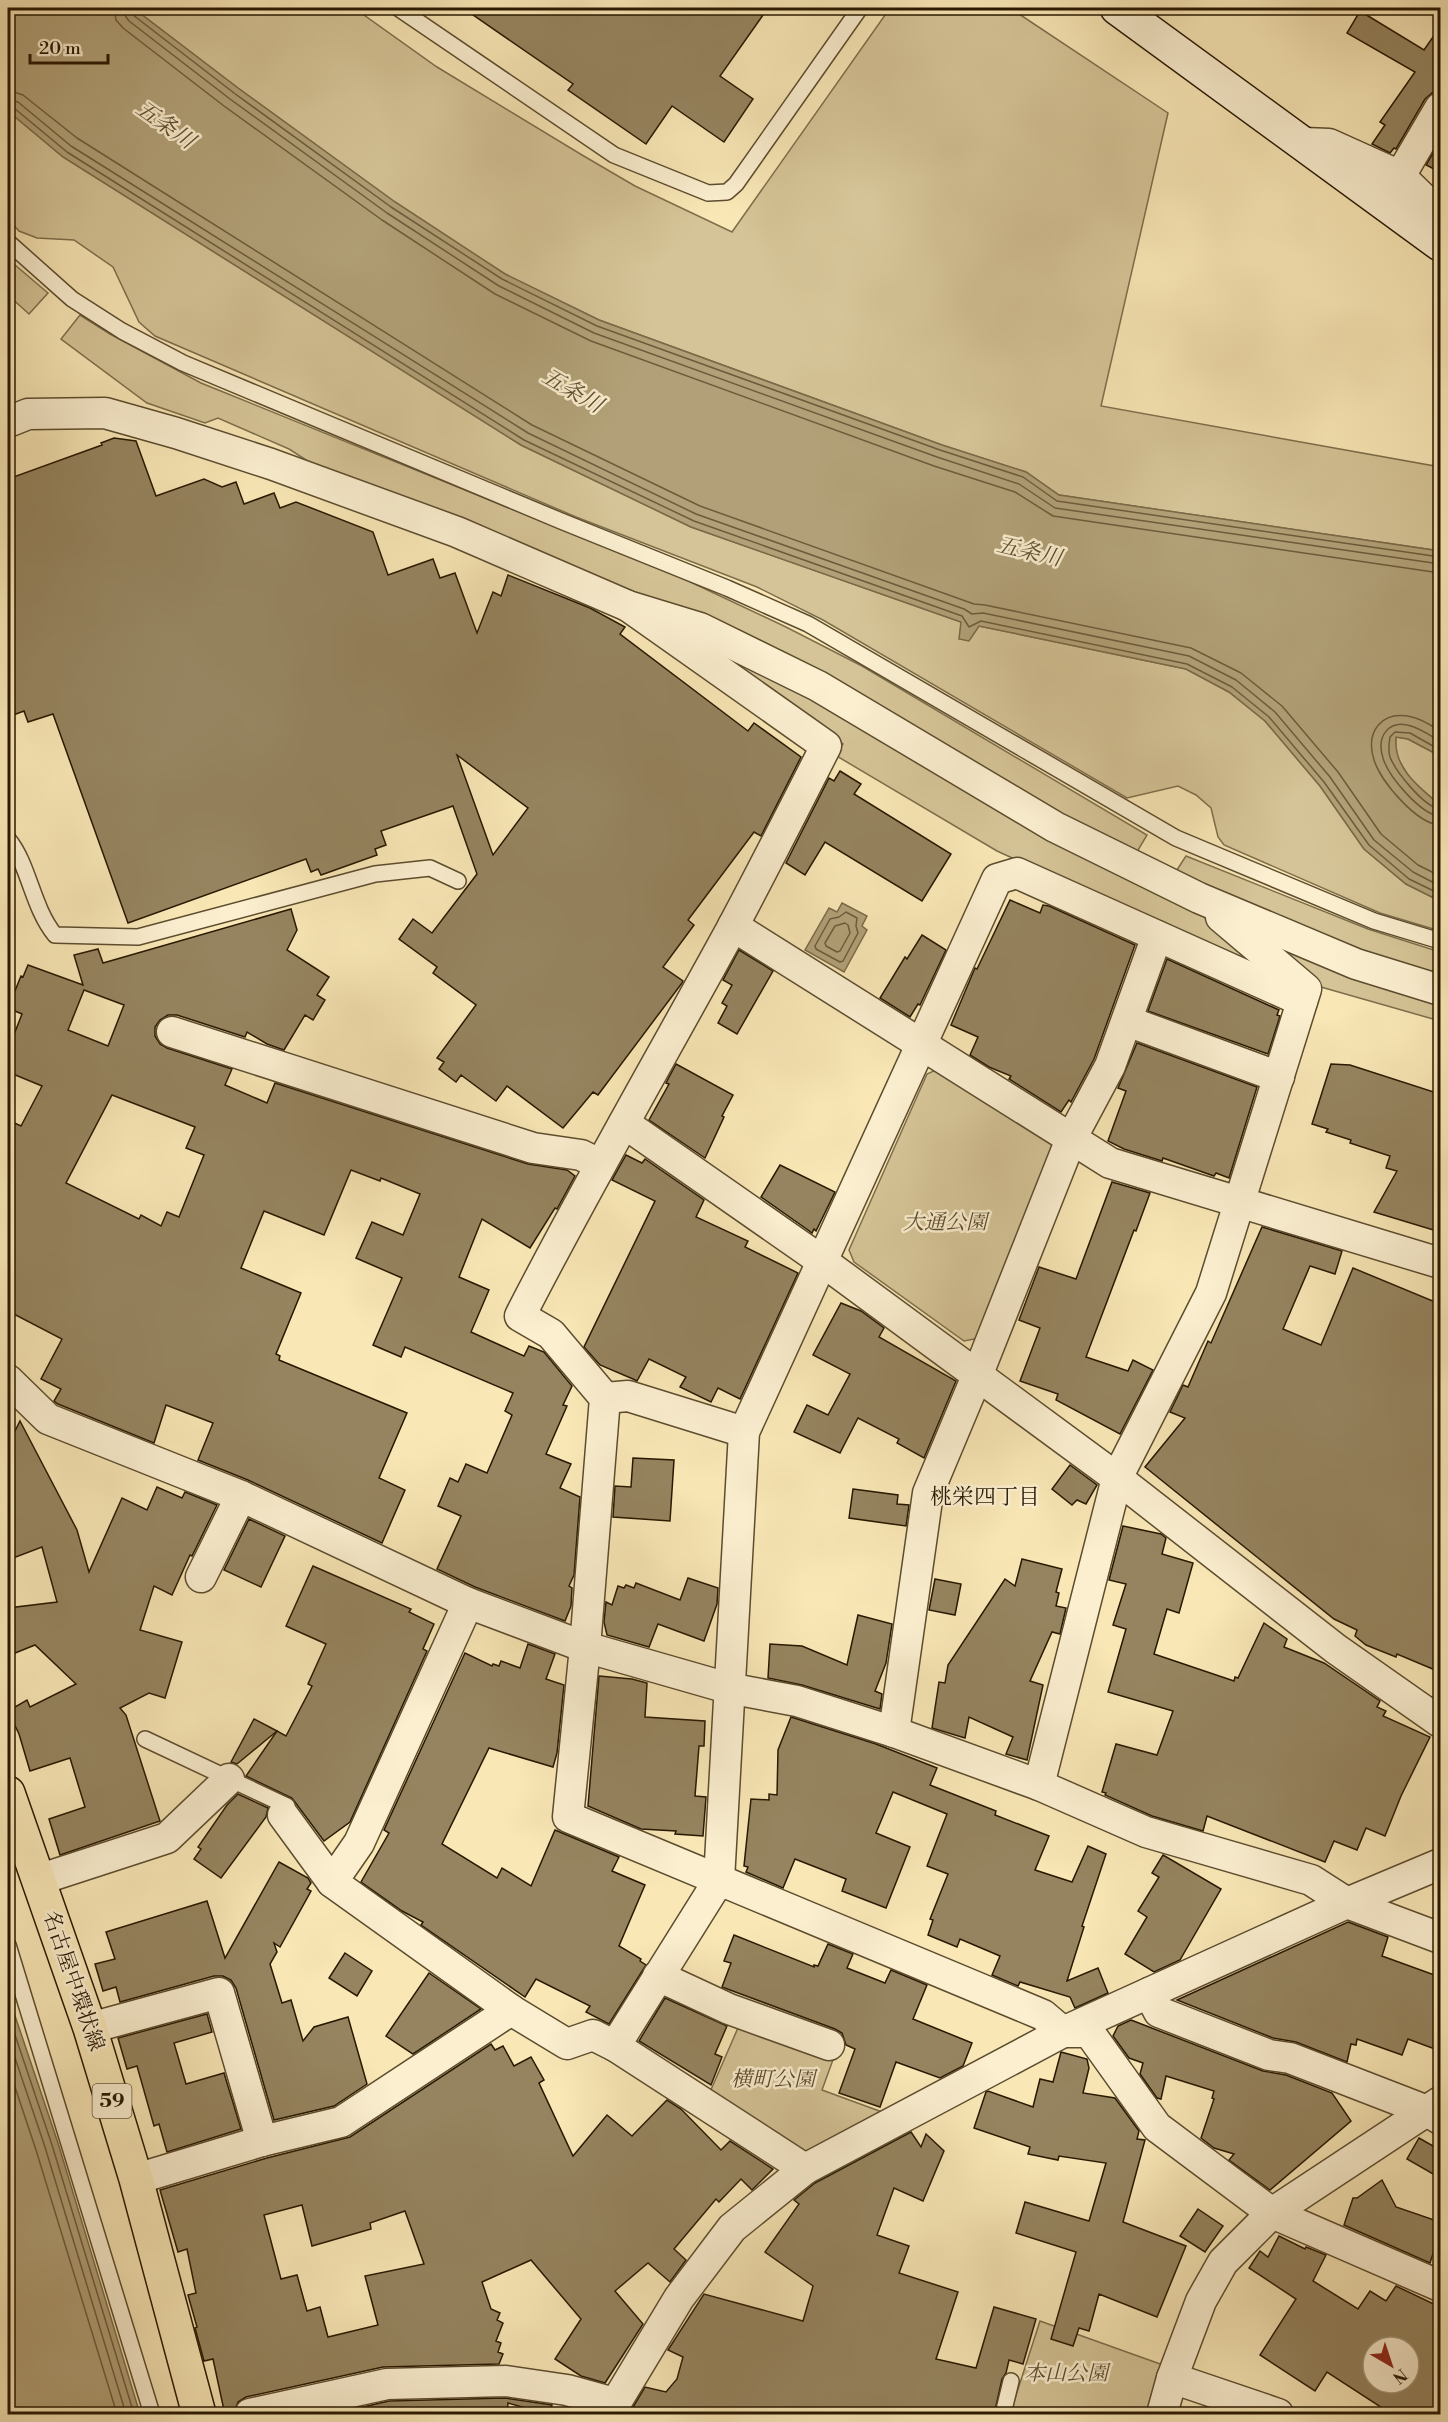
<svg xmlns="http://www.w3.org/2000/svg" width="1448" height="2422" font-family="'Libre Bodoni','Noto Serif JP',serif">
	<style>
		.green { fill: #d5c497; stroke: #7e6e4c; stroke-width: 1.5 }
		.water { fill: #b2a178; stroke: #7b6a48; stroke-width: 1.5 }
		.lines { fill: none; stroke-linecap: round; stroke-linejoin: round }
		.shore { stroke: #6d5c3c; stroke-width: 1.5 }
		.building { fill: #95845f; stroke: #281801; stroke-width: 1.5; fill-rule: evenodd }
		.lane-casing { stroke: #5c4c2e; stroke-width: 18 }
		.street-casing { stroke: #5c4c2e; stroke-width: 33 }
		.secondary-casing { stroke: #281801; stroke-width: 36 }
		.primary-casing { stroke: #281801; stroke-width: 36 }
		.lane { stroke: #fbefd0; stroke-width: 15 }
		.street { stroke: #fbefd0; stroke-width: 30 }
		.secondary { stroke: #fbefd0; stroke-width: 33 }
		.primary { stroke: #f9e7b6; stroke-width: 33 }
		.labels { text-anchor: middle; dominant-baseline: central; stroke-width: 5; stroke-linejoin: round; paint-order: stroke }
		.shield { fill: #fbefd0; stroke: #67583f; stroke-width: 1.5 }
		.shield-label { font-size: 20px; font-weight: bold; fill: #281801 }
		.park-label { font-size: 21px; font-style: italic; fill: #5c4c2e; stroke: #fbefd0 }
		.street-label { font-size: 21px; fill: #281801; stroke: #fbefd0 }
		.water-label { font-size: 22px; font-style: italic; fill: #5f4f31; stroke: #fbefd0 }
		.neighbourhood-label { font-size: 22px; fill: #281801; stroke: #fbefd0 }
	</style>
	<rect width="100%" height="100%" fill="#f9e7b6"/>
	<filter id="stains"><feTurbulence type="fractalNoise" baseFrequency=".00333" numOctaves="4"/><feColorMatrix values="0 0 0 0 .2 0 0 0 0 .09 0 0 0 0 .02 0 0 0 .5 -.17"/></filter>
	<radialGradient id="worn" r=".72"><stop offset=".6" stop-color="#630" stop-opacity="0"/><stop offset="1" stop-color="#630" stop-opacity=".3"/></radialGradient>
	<!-- green -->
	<g class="green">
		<polygon points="133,8 354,8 437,67 582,155 635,186 732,232 890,8 1010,8 1168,113 1101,406 1440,467 1440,551 1059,495 1026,472 942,445 599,320 505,274 395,202 238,88"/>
		<polygon points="8,111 63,157 521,445 691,527 961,622 960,639 969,640 979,626 1186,669 1229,692 1265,721 1320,786 1364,849 1406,884 1440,901 1440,931 1380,913 1224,845 1218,837 1211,808 1196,795 1178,786 1127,798 823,620 757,587 576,517 155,336 139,322 113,267 74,240 37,238 19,231 8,219"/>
		<polygon points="8,259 48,293 29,314 8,295"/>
		<polygon points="80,315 110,334 201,383 682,578 786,627 862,666 1147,835 1134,857 716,626 475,527 317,467 289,449 218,418 205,423 147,403 61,339"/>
		<polygon points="692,636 835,708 1196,909 1284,983 997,851 835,755 843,744"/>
		<polygon points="1396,737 1408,739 1440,756 1440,805 1411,780 1395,754"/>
		<polygon points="1186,856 1368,929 1440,952 1440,977 1367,952 1173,876"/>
		<polygon points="1237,924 1440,1004 1440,1021 1314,985"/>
		<polygon points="940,1068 1049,1135 1053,1151 984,1337 964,1341 854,1262 849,1250 927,1074"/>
		<polygon points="741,2021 834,2057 822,2090 882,2112 807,2153 710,2092"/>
		<polygon points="1040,2321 1163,2365 1148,2414 1010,2414"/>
	</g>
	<!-- water -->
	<g class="water">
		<path d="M8,8H133L238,88L395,202L505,274L599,320L942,445L1026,472L1059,495L1440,551V756L1408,739L1396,737C1393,768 1419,787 1440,805V901L1406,884L1364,849L1320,786L1265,721L1229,692L1186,669L979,626L969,641L959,639L961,622L691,527L521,445L63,157L8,111Z"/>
		<polygon points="842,903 867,916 862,926 867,930 844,972 805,950 829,908 837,912"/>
		<polygon points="8,1995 58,2143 140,2414 8,2414"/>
	</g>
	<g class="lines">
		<!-- shore -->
		<g class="shore">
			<polyline points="114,8 116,20 123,28 224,106 382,220 495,294 591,341 934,466 1015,492 1053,516 1440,573"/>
			<polyline points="123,8 124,14 129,21 230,99 387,213 499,286 594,333 937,457 1019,484 1055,508 1440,564"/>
			<polyline points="130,8 133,15 234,93 391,207 502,279 597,326 940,450 1023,477 1057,501 1440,557"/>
			<polyline points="8,90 23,95 77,138 532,425 700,506 974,604 985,605 1191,648 1241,673 1282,706 1338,772 1381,834 1418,865 1440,876"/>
			<polyline points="8,99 18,102 71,146 528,433 696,514 964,609 972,614 983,613 1189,656 1236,680 1275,712 1330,777 1374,840 1413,872 1440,886"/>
			<polyline points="8,107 14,108 67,152 524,440 694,521 962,616 969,627 981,621 1187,664 1232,687 1269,717 1324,782 1369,845 1409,879 1440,894"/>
			<path d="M1440,731C1432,726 1422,719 1412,717C1382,710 1365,731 1374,760C1381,782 1417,824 1440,825"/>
			<path d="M1440,741C1431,736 1421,729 1411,726C1389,719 1376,736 1383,758C1388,776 1421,815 1440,816"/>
			<path d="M1440,750L1410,733L1395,732L1390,737C1389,743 1388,751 1390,757C1396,772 1424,807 1440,809"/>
			<polygon points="846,912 857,918 856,926 858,933 843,961 840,962 816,949 815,946 830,919 839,917"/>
			<polygon points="845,923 848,925 850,933 840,951 837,952 826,946 825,943 835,926"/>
			<polyline points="8,2014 52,2145 134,2414"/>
			<polyline points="8,2037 45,2147 126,2414"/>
			<polyline points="8,2066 36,2150 117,2414"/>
		</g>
	</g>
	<!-- building -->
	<g class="building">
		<polygon points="463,8 768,8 720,76 753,99 724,142 672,106 646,144 568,90 573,84"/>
		<polygon points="1360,11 1424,50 1440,27 1440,91 1432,93 1425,99 1396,149 1394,148 1390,153 1372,144 1385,125 1380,122 1415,72 1347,33"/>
		<polygon points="1440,141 1440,172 1426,165"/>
		<path d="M114,438L136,441L156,496L204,479L222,487L236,482L244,504L274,493L280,508L296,502L373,532L388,575L433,559L440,578L455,573L477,633L493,592L501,596L508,575L590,608L625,627L620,634L748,731L754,723L801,757L761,836L754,832L688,920L694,925L663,967L683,981L682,983L598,1095L593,1092L563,1128L507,1086L496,1101L461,1075L456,1082L439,1069L444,1062L437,1058L476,1005L433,973L437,967L399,939L413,919L432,933L477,874L453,806L381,831L386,845L375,849L377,855L321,875L318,869L311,872L306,859L128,923L53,714L28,722L24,711L8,717V479L102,445L101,443ZM457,755L528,808L493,855Z"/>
		<polygon points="840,771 861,784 854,794 951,854 922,901 825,842 805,875 786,863 829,778 834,781"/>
		<polygon points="1010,900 1040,913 1043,905 1049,906 1135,945 1094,1059 1071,1102 1069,1100 1061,1112 1009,1079 1011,1076 989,1067 970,1055 978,1037 951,1025 975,968 977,969"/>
		<path d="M291,909L297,930L287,950L329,977L317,995L325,1000L313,1020L305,1015L284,1050L267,1044L247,1032L245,1037L177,1015H168L160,1020L155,1027V1036L160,1044L167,1048L232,1069L225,1085L267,1103L275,1083L528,1164L567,1170L575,1176L557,1209L555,1208L530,1248L482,1219L459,1277L489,1290L471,1332L524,1356L529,1346L544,1352L572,1386L563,1405L567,1406L546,1454L571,1464L560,1488L580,1497L574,1575L569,1586L572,1588L571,1606L565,1621L475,1587L437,1569L461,1516L438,1506L450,1478L458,1482L466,1464L487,1473L512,1415L505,1411L513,1393L405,1347L401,1357L373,1345L402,1278L356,1258L372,1222L403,1235L420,1194L381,1178L380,1181L351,1170L324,1235L264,1211L241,1268L301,1293L276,1354L280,1356L279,1360L407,1413L379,1478L405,1490L382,1543L248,1480L198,1460L213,1423L166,1405L154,1443L58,1404L54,1401L61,1389L41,1379L62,1339L8,1311V1120L21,1126L42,1086L8,1072V1050L22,1014L8,1008L21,976L23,977L28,965L83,985L74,955L98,949L103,963ZM84,990L124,1005L108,1046L68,1030ZM112,1095L195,1127L186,1148L204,1155L179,1217L167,1212L161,1226L141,1215L139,1219L66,1183Z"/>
		<polygon points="922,935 946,950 920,1005 918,1004 910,1017 880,998 905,957 907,959"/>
		<polygon points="739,950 773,971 737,1034 718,1023 727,1006 722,1003 732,985 723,980"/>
		<polygon points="1167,959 1279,1010 1277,1015 1280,1016 1268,1054 1148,1011"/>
		<polygon points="1137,1043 1257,1087 1229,1178 1216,1173 1214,1176 1163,1158 1162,1161 1124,1149 1108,1141 1126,1091 1118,1088"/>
		<polygon points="676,1064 733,1095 722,1116 724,1117 705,1158 649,1120 669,1084 666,1083"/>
		<polygon points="1331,1064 1350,1065 1440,1094 1440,1232 1374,1212 1397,1171 1386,1168 1390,1156 1350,1143 1351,1140 1326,1132 1328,1129 1312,1124"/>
		<polygon points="626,1155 642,1163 645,1159 704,1200 696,1217 748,1241 745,1247 798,1273 740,1399 718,1388 711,1402 680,1387 686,1377 649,1359 637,1381 633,1379 600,1365 584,1347 655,1201 612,1180"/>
		<polygon points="780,1165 835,1192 816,1231 814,1229 812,1233 808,1230 761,1197"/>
		<polygon points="1112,1182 1150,1193 1136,1231 1134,1230 1086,1357 1128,1371 1133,1360 1153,1370 1120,1434 1056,1400 1058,1394 1020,1381 1040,1328 1019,1320 1039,1267 1076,1279"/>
		<polygon points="1262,1227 1342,1251 1335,1274 1310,1266 1283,1329 1321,1345 1353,1268 1440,1304 1440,1672 1397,1654 1396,1657 1366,1645 1355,1636 1357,1630 1334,1619 1145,1467 1185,1418 1170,1412 1183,1385 1188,1387 1208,1341 1211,1343"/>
		<polygon points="841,1303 861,1311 884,1328 879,1337 956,1381 924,1458 897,1443 899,1439 858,1418 840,1453 794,1432 807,1405 828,1415 850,1374 813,1355"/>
		<polygon points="20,1421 77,1530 89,1572 122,1498 147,1510 157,1487 182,1498 185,1492 217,1505 192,1556 190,1555 172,1595 154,1586 140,1630 182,1642 165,1698 149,1693 120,1708 126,1715 160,1821 60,1855 49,1819 85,1807 70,1758 30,1771 19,1734 8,1711 27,1700 30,1707 76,1684 35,1645 8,1656 8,1608 57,1602 42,1547 8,1560 8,1445"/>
		<polygon points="633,1458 674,1460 670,1521 613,1517 615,1486 631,1487"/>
		<polygon points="1070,1465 1097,1485 1086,1504 1077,1500 1072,1505 1052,1489"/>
		<polygon points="853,1489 898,1495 897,1504 909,1505 906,1526 849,1518"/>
		<polygon points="249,1519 285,1536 261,1587 224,1570"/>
		<polygon points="1123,1526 1161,1534 1166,1538 1162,1554 1193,1563 1179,1613 1167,1609 1154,1654 1234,1681 1235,1677 1238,1678 1264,1623 1287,1639 1284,1647 1324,1663 1380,1701 1377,1707 1386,1711 1383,1716 1430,1737 1401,1796 1385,1836 1366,1828 1357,1850 1334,1841 1325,1862 1207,1816 1203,1831 1152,1816 1105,1795 1106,1793 1102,1792 1116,1744 1157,1755 1173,1711 1108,1692 1126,1629 1113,1625 1126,1584 1109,1580"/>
		<polygon points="1022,1559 1062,1569 1056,1592 1059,1593 1056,1606 1066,1608 1060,1634 1052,1632 1030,1681 1043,1685 1027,1760 1006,1754 1013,1737 969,1717 965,1738 932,1728 939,1682 945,1683 948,1665 1005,1579 1015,1586"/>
		<polygon points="313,1566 411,1609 409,1612 434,1624 423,1649 427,1651 350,1822 324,1841 292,1798 246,1776 277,1731 286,1736 312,1686 308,1684 326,1644 286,1626"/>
		<polygon points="688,1578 718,1588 717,1604 704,1641 658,1624 649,1647 607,1635 604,1622 606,1602 612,1605 618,1586 624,1588 626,1585 634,1588 636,1583 680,1600"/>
		<polygon points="935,1579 961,1584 955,1615 929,1610"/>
		<polygon points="858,1615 892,1624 886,1663 875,1691 882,1694 880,1709 802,1685 768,1678 770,1644 802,1646 847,1665"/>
		<polygon points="528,1644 555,1654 546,1679 564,1685 557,1753 553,1767 489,1748 442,1844 497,1878 502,1868 531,1886 555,1830 619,1857 612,1871 645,1885 619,1946 641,1959 640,1961 646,1965 609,2024 586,2012 590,2006 536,1979 525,1997 421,1925 423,1922 402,1911 361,1882 389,1833 384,1830 465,1653 492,1666 493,1664 499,1666 501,1661 520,1668"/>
		<polygon points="599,1676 632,1679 647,1683 645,1717 705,1721 704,1746 699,1746 695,1796 706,1797 703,1836 675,1834 676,1831 641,1829 588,1806"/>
		<polygon points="791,1717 876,1744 937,1768 930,1785 996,1811 995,1815 1049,1836 1035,1870 1072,1882 1088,1846 1106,1854 1082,1926 1084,1927 1067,1981 1098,1968 1108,1993 1075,2008 1070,1997 1020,1982 1018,1986 992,1975 1000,1956 960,1939 957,1947 928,1935 933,1920 930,1919 948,1874 927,1866 947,1814 893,1792 876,1833 910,1847 886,1908 842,1891 846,1879 795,1859 783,1888 746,1872 748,1867 744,1866 751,1799 769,1800 769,1794 777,1795 778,1750"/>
		<polygon points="254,1719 277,1731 237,1764 231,1762"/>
		<polygon points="238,1794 268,1808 266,1817 221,1878 194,1859 201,1849 198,1847 227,1805"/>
		<polygon points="1163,1855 1221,1889 1180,1960 1154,1972 1125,1954 1147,1917 1138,1911 1159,1877 1152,1873"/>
		<polygon points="279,1862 308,1878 311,1883 307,1889 311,1891 280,1947 274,1943 277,1952 270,1964 282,2003 291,2000 303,2041 314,2027 348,2017 367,2084 334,2106 274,2120 236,1988 231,1980 223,1976 214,1976 120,2002 116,1987 103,1991 95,1964 115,1959 106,1932 207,1901 225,1958"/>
		<polygon points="1348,1922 1388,1937 1382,1956 1440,1977 1440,2051 1408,2039 1402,2055 1357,2039 1356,2045 1351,2044 1347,2062 1296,2042 1273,2038 1177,2000"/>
		<polygon points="734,1935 814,1967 814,1965 818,1966 828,1944 853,1954 847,1968 885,1983 891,1970 927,1985 913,2019 972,2043 963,2066 940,2078 896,2062 880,2107 839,2093 855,2049 846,2045 842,2033 835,2029 722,1987 731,1963 724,1961"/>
		<polygon points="345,1953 372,1971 357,1996 329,1978"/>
		<polygon points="429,1973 481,2009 413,2054 386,2036"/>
		<polygon points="665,1998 727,2026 715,2054 722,2057 711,2085 639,2041"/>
		<polygon points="207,2014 212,2032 174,2043 186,2084 224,2073 241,2129 167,2152 159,2124 154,2126 137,2066 127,2069 118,2038"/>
		<polygon points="1131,2020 1263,2071 1286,2075 1332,2093 1351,2121 1270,2190 1229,2160 1234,2154 1214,2148 1201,2138 1214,2099 1212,2098 1214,2091 1166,2076 1161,2099 1157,2098 1140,2074 1143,2063 1129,2058 1113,2036 1118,2026"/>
		<path d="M491,2044L495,2050L503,2046L514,2066L531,2057L544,2080L539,2083L573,2156L607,2115L632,2136L667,2100L681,2109L721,2150L730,2141L773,2169L752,2190L741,2179L719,2202L716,2199L674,2249L686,2260L670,2282L648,2263L615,2291L643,2324L605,2383L581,2376L555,2359L581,2319L531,2260L482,2282L491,2309L500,2313L497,2320L503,2323L496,2341L501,2343L498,2352L503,2354L499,2364L383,2367L246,2397L238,2402L233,2415H225L213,2359L204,2361L195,2328L197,2327L188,2295L196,2293L187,2249L178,2252L160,2190L267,2158L350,2137ZM302,2205L312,2246L371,2229L370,2223L405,2211L424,2264L365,2276L378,2325L328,2337L320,2307L307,2311L297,2275L281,2279L264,2215Z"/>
		<polygon points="1061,2052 1087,2059 1089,2068 1083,2093 1115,2098 1139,2131 1137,2139 1145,2140 1123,2222 1186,2246 1157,2317 1099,2294 1089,2331 1079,2328 1073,2346 1051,2339 1076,2252 1016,2233 1025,2202 1089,2221 1106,2163 1059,2156 1058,2160 1028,2154 1030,2147 974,2128 986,2092 988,2091 1033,2107 1040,2079 1053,2082"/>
		<polygon points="911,2132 921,2147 926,2134 944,2151 923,2201 894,2188 877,2235 909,2246 899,2273 958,2292 936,2359 976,2368 994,2307 1036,2319 1023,2364 1009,2360 1006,2373 1002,2379 994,2415 666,2415 633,2407 645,2387 666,2392 677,2379 683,2357 668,2350 704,2294 803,2321 813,2286 765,2252 799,2204 794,2200 815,2183"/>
		<polygon points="1419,2138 1440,2150 1440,2178 1407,2159"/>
		<polygon points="1382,2180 1396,2207 1440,2222 1440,2232 1430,2263 1344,2225 1353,2198 1357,2198"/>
		<polygon points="1198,2209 1223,2226 1205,2252 1180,2236"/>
		<path d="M1279,2236L1305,2249L1306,2247L1326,2255L1313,2281L1358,2309L1370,2291L1386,2301L1396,2286L1440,2307V2415H1393L1327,2372L1315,2391L1260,2355L1296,2299L1249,2268L1260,2251L1268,2257ZM1373,2347H1409V2383H1373Z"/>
		<polygon points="505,2398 552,2405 550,2415 508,2403 507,2415 328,2415 389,2401"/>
	</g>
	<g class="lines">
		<defs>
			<g id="lane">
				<polyline points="398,8 614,155 708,193 727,192 736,184 860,8"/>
				<polyline points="8,242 72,299 122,331 183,363 561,521 727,588 808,624 1176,838 1374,921 1440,941"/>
				<path d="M8,839C29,864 32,907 55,935L138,937L375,874L430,868L458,881"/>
				<polyline points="145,1739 287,1806 283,1814"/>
				<polyline points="8,1945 152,2414"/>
				<polyline points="1003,2414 1011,2381"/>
			</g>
			<g id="street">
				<polyline points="1304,143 1329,144 1400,176 1440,108"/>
				<polyline points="1400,176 1440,215"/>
				<polyline points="8,422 28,414 105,413 176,433 271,464 457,532 628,606 700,628 818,686 1055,827 1199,898 1356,964 1440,990"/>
				<path d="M628,606L826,746C795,807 764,868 732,928C661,1058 587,1185 520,1316L551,1334L605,1398L585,1647L568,1817L1043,2015L1063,2032H1089L1157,2127L1272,2213L1440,2286"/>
				<polyline points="733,926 1110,1163 1440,1263"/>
				<polyline points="1127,1021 1279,1077"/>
				<polyline points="172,1032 533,1148 581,1155 599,1164"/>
				<polyline points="624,1123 822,1261 1117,1478 1336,1649 1440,1722"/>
				<polyline points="8,1380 48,1419 241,1496 468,1603 585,1647 728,1688 797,1701 894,1732 1039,1785 1146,1832 1311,1880 1347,1903 1440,1938"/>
				<polyline points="605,1398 628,1396 744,1432"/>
				<polyline points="201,1577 241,1496"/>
				<polyline points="468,1603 359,1843 332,1882 511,2010 567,2044 593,2035 615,2046 805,2169"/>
				<polyline points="894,1732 928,1493 977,1376 1071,1139 1110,1066 1157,936"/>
				<polyline points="1039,1785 1117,1478 1211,1293 1306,989 1221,917"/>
				<polyline points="283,1815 332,1882"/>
				<polyline points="38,1880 167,1838 229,1779"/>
				<polyline points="658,1976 729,2009 829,2045"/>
				<polyline points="1149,1993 1159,2012 1269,2055 1290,2058 1427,2111 1440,2119"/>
				<polyline points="90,2028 219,1993 262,2141"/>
				<polyline points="615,2046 719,1880 744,1432 997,879 1017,873 1302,1001"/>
				<polyline points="136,2179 262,2141 341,2122 511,2010"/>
				<polyline points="1172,2378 1278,2414"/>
				<polyline points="250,2414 387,2384 506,2381 567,2390 614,2403"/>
				<polyline points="609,2414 679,2298 732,2228 805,2169 1063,2032 1347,1903 1440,1864"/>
				<polyline points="1162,2414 1172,2378 1201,2301 1223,2262 1272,2213 1440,2102"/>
			</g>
			<polyline id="secondary" points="1117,8 1440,244"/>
			<polyline id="primary" points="8,1793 90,2028 136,2179 199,2414"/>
		</defs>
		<!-- lane casing -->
		<use href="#lane" class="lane-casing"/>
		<!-- street casing -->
		<use href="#street" class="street-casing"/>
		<!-- secondary casing -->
		<use href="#secondary" class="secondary-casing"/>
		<!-- primary casing -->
		<use href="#primary" class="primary-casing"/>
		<!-- lane -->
		<use href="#lane" class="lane"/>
		<!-- street -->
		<use href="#street" class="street"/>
		<!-- secondary -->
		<use href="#secondary" class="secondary"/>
		<!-- primary -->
		<use href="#primary" class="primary"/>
	</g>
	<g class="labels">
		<!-- shield labels -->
		<rect class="shield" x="92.5" y="2084" width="39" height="34" rx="4.5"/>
		<g class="shield-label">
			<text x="112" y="2101">59</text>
		</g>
		<!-- park labels -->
		<g class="park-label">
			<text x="945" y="1223">大通公園</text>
			<text x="773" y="2080">横町公園</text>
			<text x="1066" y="2374">本山公園</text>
		</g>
		<!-- street labels -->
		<g class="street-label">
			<text transform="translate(73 1981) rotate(71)">名古屋中環状線</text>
		</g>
		<!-- water labels -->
		<g class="water-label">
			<text transform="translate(165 125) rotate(35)">五条川</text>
			<text transform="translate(572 391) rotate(30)">五条川</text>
			<text transform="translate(1029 552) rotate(13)">五条川</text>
		</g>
		<!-- neighbourhood labels -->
		<g class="neighbourhood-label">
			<text x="985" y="1497">桃栄四丁目</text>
		</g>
	</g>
	<!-- margin -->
	<rect width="1448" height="2422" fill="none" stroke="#f9e7b6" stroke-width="30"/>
	<rect x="9" y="9" width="1430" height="2404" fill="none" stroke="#281801" stroke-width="3"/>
	<rect x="15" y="15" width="1418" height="2392" fill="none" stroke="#281801" stroke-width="1.5"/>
	<!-- north arrow -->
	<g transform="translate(1391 2365) rotate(141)"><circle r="28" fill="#fbefd0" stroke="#a7997d" stroke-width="1.5"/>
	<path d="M0-4.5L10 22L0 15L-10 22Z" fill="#8f2418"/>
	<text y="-9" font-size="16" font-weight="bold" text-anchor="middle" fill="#281801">N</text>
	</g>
	<!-- scale -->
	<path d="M30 54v9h78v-9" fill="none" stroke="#281801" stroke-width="3"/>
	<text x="39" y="54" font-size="18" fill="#281801" stroke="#fbefd0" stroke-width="4.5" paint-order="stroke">20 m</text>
	<rect width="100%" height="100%" filter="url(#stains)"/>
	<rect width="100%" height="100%" fill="url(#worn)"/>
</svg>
